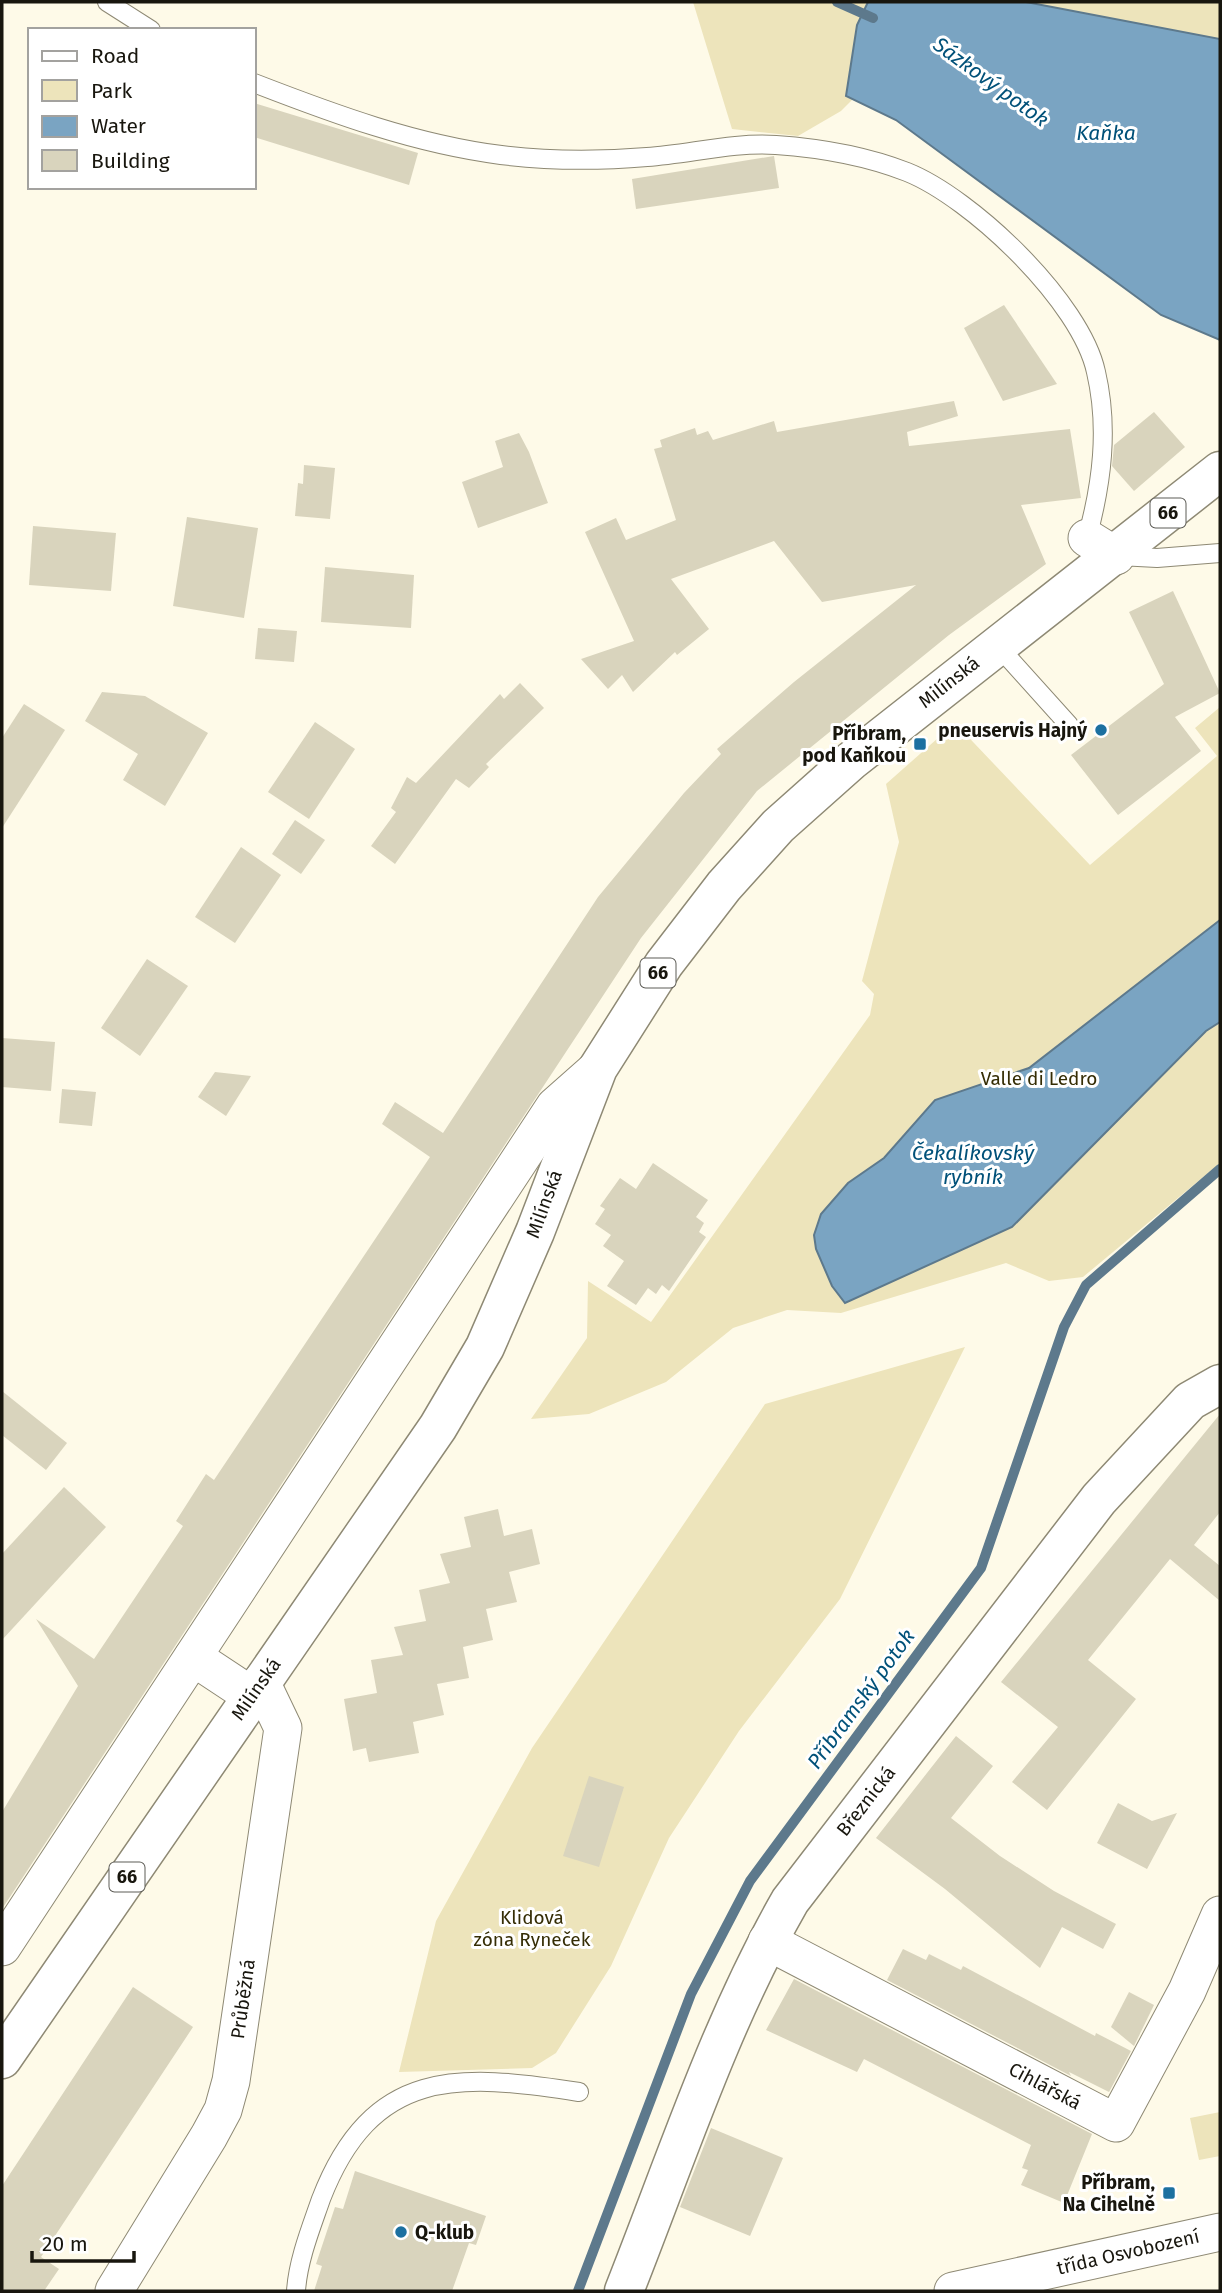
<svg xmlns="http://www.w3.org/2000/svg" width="1222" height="2293" font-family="'Fira Sans',sans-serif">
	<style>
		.green { fill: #ede4bb }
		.water { fill: #7aa4c2; stroke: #5d798c; stroke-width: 2 }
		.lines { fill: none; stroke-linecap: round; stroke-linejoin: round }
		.stream { stroke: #5d798c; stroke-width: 10 }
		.building { fill: #d9d4bd }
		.service-casing { stroke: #8e8974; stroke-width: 20 }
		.minor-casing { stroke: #8e8974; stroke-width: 39 }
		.tertiary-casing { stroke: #8e8974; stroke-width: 41 }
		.primary-casing { stroke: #8e8974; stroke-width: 41 }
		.service { stroke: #fff; stroke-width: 18 }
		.minor { stroke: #fff; stroke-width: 37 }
		.tertiary { stroke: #fff; stroke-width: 38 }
		.primary { stroke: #fff; stroke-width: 38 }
		.poi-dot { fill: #1c70a0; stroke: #fff; stroke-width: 2.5 }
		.labels { text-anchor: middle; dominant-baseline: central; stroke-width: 6; stroke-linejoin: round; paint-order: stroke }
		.shield { fill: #fff; stroke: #5d5c56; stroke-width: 2 }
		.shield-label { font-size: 18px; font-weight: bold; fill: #18160e }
		.street-label { font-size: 19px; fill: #18160e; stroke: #fff }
		.poi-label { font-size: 19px; font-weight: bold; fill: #18160e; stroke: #fff; text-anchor: end }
		.park-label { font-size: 19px; fill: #352d05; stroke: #fff }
		.water-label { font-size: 21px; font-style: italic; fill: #015179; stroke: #fff }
	</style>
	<rect width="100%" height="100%" fill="#fefae8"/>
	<!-- green -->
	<g class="green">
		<polygon points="693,2 868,2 857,25 858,94 841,111 798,136 732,129"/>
		<polygon points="1026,2 1220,2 1220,39"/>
		<polygon points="1220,707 1220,1163 1083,1277 1049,1281 1006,1263 841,1313 787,1310 733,1328 666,1382 589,1414 531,1419 587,1338 588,1281 651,1322 870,1015 874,994 862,981 899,842 886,784 955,723 1090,865 1217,756 1195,728"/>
		<polygon points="965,1347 840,1599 739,1731 669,1838 611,1966 556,2053 532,2068 399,2072 436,1921 532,1748 765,1404"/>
		<polygon points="1220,2112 1220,2156 1199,2160 1190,2118"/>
	</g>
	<!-- water -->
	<g class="water">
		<polygon points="868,2 1026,2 1220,39 1220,340 1161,315 896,120 846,96 857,25"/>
		<polygon points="1220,920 1220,1022 1206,1031 1012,1227 845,1303 832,1286 816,1249 814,1235 821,1214 848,1183 884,1158 935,1100 1029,1068"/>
	</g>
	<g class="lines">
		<!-- stream -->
		<g class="stream">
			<polyline points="837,2 873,18"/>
			<polyline points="578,2291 691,1994 750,1881 981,1568 1064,1327 1086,1285 1220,1169"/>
		</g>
	</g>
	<!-- building -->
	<g class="building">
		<polygon points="254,103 418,153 409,185 254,137"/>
		<polygon points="774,156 779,188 636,209 632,179"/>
		<polygon points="1004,305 1057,384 1003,401 964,328"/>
		<polygon points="954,401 958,416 907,432 909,446 1070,429 1081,498 1021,505 1046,564 949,635 757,791 641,938 2,1909 2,1812 78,1686 36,1619 94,1659 183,1526 176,1521 206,1474 214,1480 430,1157 382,1124 395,1102 443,1133 598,897 684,793 721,754 717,749 794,682 916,585 822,602 774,541 671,579 709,629 677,655 675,652 633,692 622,675 608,689 581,659 634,641 585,532 616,518 626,540 676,520 654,449 662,447 660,440 695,428 697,435 708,431 713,440 774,421 777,432"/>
		<polygon points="1154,412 1185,447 1134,491 1112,466 1114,445"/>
		<polygon points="519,433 529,452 548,503 478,528 462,482 503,467 495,441"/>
		<polygon points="304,465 335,468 330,519 295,516 298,483 303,484"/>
		<polygon points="187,517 258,528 244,618 173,606"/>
		<polygon points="33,526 116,533 111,591 29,585"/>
		<polygon points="325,567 414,575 411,628 321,622"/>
		<polygon points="1173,591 1220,693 1175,717 1201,751 1118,815 1071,755 1164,684 1129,612"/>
		<polygon points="258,628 297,631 294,662 255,659"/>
		<polygon points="520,683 544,708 486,764 489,767 469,788 456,779 395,864 371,846 396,812 391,808 407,777 416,783 500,694 504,699"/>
		<polygon points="102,692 145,696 208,733 165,806 123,780 138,754 85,721"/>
		<polygon points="24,704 65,730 2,828 2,738"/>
		<polygon points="315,722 355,749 309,819 268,792"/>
		<polygon points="295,820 325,840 301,874 272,854"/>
		<polygon points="241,847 281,875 235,943 195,917"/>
		<polygon points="147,959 188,986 140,1056 101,1028"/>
		<polygon points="2,1038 55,1042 51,1091 2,1087"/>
		<polygon points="215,1072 251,1076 226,1116 198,1097"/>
		<polygon points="62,1089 96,1092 92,1126 59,1123"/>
		<polygon points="653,1163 708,1200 696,1217 704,1223 699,1232 706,1237 669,1291 662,1285 656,1294 648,1288 636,1305 607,1286 624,1261 603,1246 611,1235 595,1224 605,1209 600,1206 620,1178 636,1189"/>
		<polygon points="2,1391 67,1443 46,1470 2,1435"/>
		<polygon points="1220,1414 1220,1512 1194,1545 1220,1566 1220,1601 1170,1559 1132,1606 1088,1660 1136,1699 1047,1810 1012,1782 1058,1727 1001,1682"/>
		<polygon points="64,1487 106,1527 2,1640 2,1554"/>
		<polygon points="498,1509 504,1536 532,1529 540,1564 509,1572 517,1602 486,1609 493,1640 463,1647 469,1678 437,1684 444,1715 413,1722 419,1753 369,1762 366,1748 353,1751 344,1699 377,1693 371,1660 403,1655 394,1627 426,1621 419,1590 450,1583 440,1554 471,1547 464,1517"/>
		<polygon points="956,1736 993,1766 951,1818 1000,1856 1054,1891 1116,1924 1103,1949 1062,1927 1040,1968 945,1889 876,1838"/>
		<polygon points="589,1776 624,1787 599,1867 563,1856"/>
		<polygon points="1118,1803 1152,1821 1177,1813 1147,1869 1097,1843"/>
		<polygon points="903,1949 926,1960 929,1954 961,1970 963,1966 1095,2036 1096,2033 1131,2051 1109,2092 1069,2072 1071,2076 887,1980"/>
		<polygon points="794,1979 1092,2134 1064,2203 1021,2185 1028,2170 1022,2168 1031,2145 864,2059 857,2072 766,2030"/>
		<polygon points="133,1987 193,2027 41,2257 59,2269 44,2291 2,2291 2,2186"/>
		<polygon points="1129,1992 1154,2005 1134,2046 1111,2027"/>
		<polygon points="711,2128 783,2158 750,2236 680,2207"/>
		<polygon points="355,2171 486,2216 476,2245 469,2243 452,2291 314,2291 322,2266 316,2264 335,2207 343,2209"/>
	</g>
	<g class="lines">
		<defs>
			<g id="service">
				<polyline points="107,2 151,30"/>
				<path d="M254,83C334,114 415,144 501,155C549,161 599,161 647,157C690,154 733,142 776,145C819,148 866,156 907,172C972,198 1081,302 1096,372C1109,428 1102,483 1087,538"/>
				<polyline points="1119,556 1157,558 1220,553"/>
				<polyline points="997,645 1069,725"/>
				<path d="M296,2291C298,2260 311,2228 321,2199C372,2067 458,2073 579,2092"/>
			</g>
			<g id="minor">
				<polyline points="1087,538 1116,556"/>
				<polyline points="193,1657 252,1696"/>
				<polyline points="767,1941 1116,2123 1187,1991 1220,1915"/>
				<polyline points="2,1947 555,1106 598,1068"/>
				<polyline points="114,2291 209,2136 223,2110 231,2081 283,1728 261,1682"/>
				<polyline points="953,2291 1220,2232"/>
			</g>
			<path id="tertiary" d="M624,2291C676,2160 720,2023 790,1901L1099,1499L1190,1401L1220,1384"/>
			<polyline id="primary" points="2,2059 438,1427 485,1347 535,1232 598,1068 664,964 724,886 778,826 851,761 1220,471"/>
		</defs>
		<!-- service casing -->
		<use href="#service" class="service-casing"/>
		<!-- minor casing -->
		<use href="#minor" class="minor-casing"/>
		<!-- tertiary casing -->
		<use href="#tertiary" class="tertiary-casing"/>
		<!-- primary casing -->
		<use href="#primary" class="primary-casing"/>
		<!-- service -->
		<use href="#service" class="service"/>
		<!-- minor -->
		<use href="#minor" class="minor"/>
		<!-- tertiary -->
		<use href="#tertiary" class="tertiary"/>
		<!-- primary -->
		<use href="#primary" class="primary"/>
	</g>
	<!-- markers -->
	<g class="poi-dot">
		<circle cx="1101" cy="730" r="7"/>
		<rect x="913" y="737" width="14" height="14" rx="3.5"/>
		<rect x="1162" y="2186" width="14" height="14" rx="3.5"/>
		<circle cx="401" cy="2232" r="7"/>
	</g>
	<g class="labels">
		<!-- shield labels -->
		<g class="shield">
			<rect x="1150.5" y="498.5" width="35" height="29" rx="5"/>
			<rect x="640.5" y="958.5" width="35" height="29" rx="5"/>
			<rect x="109.5" y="1862.5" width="35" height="29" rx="5"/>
		</g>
		<g class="shield-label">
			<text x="1168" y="513">66</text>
			<text x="658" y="973">66</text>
			<text x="127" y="1877">66</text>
		</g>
		<!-- street labels -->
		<g class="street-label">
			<text transform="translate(949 682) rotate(-38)">Milínská</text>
			<text transform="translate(544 1204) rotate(-70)">Milínská</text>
			<text transform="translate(256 1689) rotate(-55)">Milínská</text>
			<text transform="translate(866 1801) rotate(-52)">Březnická</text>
			<text transform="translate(243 1999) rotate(-82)">Průběžná</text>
			<text transform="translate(1045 2086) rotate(28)">Cihlářská</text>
			<text transform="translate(1128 2252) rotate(-13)">třída Osvobození</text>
		</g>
		<!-- poi labels -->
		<g class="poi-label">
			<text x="1087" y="730">pneuservis Hajný</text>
			<text x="906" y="733">Příbram,<tspan x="906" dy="22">pod Kaňkou</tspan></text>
			<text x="1155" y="2182">Příbram,<tspan x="1155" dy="22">Na Cihelně</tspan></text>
			<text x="415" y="2232" text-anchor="start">Q-klub</text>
		</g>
		<!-- park labels -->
		<g class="park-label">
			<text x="1039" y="1078">Valle di Ledro</text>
			<text x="532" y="1917">Klidová<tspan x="532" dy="22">zóna Ryneček</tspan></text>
		</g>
		<!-- water labels -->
		<g class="water-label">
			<text transform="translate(991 82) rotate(36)">Sázkový potok</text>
			<text x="1106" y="133">Kaňka</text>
			<text x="973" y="1153">Čekalíkovský<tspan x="973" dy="24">rybník</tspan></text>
			<text transform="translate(861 1699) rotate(-54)">Příbramský potok</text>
		</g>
	</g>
	<!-- border -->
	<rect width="1222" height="2293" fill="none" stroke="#18160e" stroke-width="7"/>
	<!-- legend -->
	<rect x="28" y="28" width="228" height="161" fill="#ffffff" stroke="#a3a29f" stroke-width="2"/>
	<rect x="42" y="51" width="35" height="10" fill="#ffffff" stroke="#a3a29f" stroke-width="2"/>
	<text x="91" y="63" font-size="21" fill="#18160e">Road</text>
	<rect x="42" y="80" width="35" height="21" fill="#ede4bb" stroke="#a3a29f" stroke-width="2"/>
	<text x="91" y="98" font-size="21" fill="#18160e">Park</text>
	<rect x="42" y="116" width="35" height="21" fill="#7aa4c2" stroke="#a3a29f" stroke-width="2"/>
	<text x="91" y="133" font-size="21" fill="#18160e">Water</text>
	<rect x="42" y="150" width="35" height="21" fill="#d9d4bd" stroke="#a3a29f" stroke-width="2"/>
	<text x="91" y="168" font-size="21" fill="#18160e">Building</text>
	<!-- scale -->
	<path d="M32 2251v10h102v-10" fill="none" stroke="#18160e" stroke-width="3.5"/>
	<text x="42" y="2251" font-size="21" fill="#18160e" stroke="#ffffff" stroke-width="5" paint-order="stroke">20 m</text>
</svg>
